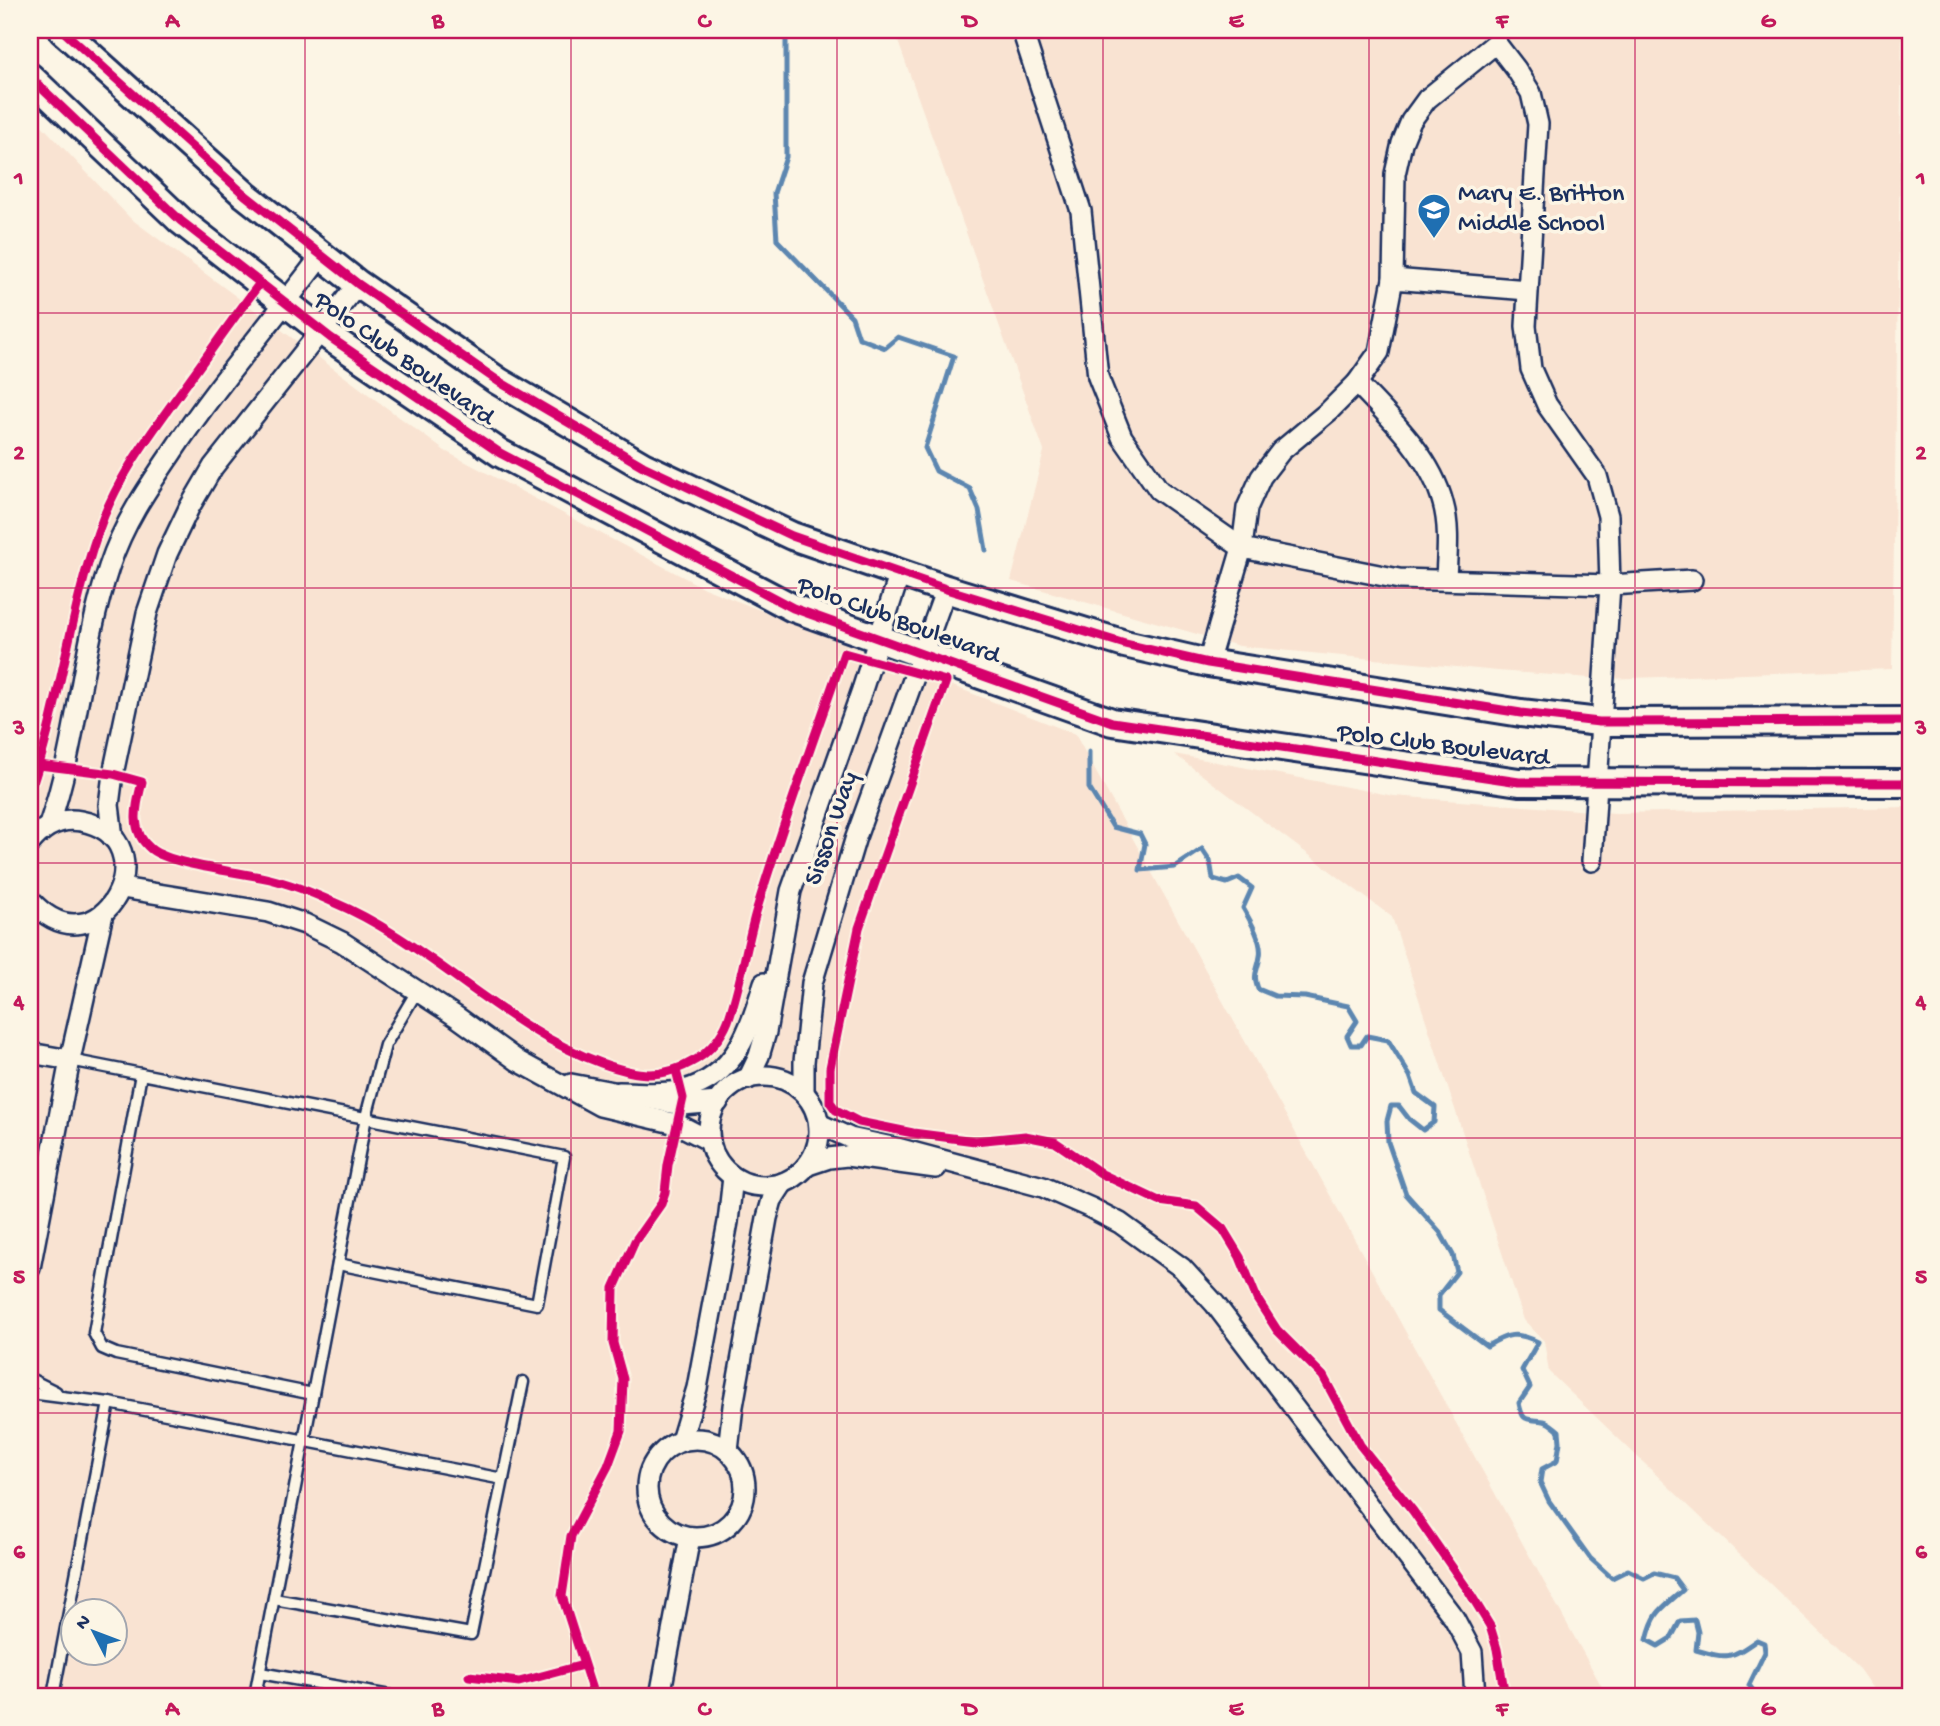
<svg xmlns="http://www.w3.org/2000/svg" width="1940" height="1726" font-family="'Gochi Hand',sans-serif">
	<style>
		.built { fill: #f9e3d2; fill-rule: evenodd }
		.lines { fill: none; stroke-linecap: round; stroke-linejoin: round }
		.stream { stroke: #5c86b0; stroke-width: 5 }
		.lane-casing { stroke: #1b2f5e; stroke-width: 15 }
		.street-casing { stroke: #1b2f5e; stroke-width: 24 }
		.secondary-casing { stroke: #1b2f5e; stroke-width: 32 }
		.lane { stroke: #fcf5e5; stroke-width: 10 }
		.street { stroke: #fcf5e5; stroke-width: 19 }
		.secondary { stroke: #fcf5e5; stroke-width: 26 }
		.cycleway-casing { stroke: #fcf5e5; stroke-width: 13 }
		.cycleway { stroke: #d6006c; stroke-width: 9 }
		.grid { fill: none; stroke: #c2185b; stroke-width: 2; stroke-opacity: 0.55 }
		.labels { text-anchor: middle; dominant-baseline: central; stroke-width: 7; stroke-linejoin: round; paint-order: stroke }
		.poi-label { font-size: 26px; fill: #1b2f5e; stroke: #fcf5e5; text-anchor: start }
		.street-label { font-size: 26px; fill: #1b2f5e; stroke: #fcf5e5 }
		.neatline { fill: none; stroke: #c2185b; stroke-width: 2.5 }
		.grid-label { font-size: 23px; text-anchor: middle; font-weight: bold; fill: #c2185b }
	</style>
	<rect width="100%" height="100%" fill="#fcf5e5"/>
	<filter id="ink" filterUnits="userSpaceOnUse"><feTurbulence type="fractalNoise" baseFrequency=".0143" numOctaves="2"/><feDisplacementMap in="SourceGraphic" scale="14" xChannelSelector="R" yChannelSelector="G"/><feConvolveMatrix kernelMatrix="1 2 1 2 8 2 1 2 1" color-interpolation-filters="sRGB"/></filter>
	<g filter="url(#ink)">
		<!-- built -->
		<g class="built">
			<polygon points="894,30 1902,30 1892,669 1603,679 1498,671 1239,646 1011,581 1044,451"/>
			<path d="M30,113L130,218L445,451L704,588L1075,734L1607,1696H30ZM74,1610H116V1652H74Z"/>
			<polygon points="1174,754 1394,796 1616,813 1910,807 1910,1696 1878,1696 1859,1669 1549,1372 1544,1341 1524,1320 1392,917"/>
		</g>
		<g class="lines">
			<!-- stream -->
			<g class="stream">
				<polyline points="786,30 786,157 774,193 777,240 852,317 859,338 885,348 898,337 954,356 925,448 936,471 970,489 979,510 986,550"/>
				<path d="M1089,752V788L1113,827L1140,834L1145,844L1140,870L1175,867L1202,849L1210,861L1213,879L1227,883L1239,878L1252,888L1243,908C1250,920 1263,942 1260,956C1258,972 1252,973 1258,989L1275,996L1305,997L1348,1006L1357,1021L1347,1036L1351,1045H1361L1367,1036L1388,1040L1410,1076L1416,1093L1435,1107L1434,1122L1423,1130L1409,1119L1399,1106H1391L1387,1121L1388,1142L1406,1194L1440,1232L1453,1255L1457,1272L1439,1295V1310L1487,1346C1507,1334 1516,1331 1538,1342L1522,1370L1530,1387L1519,1403C1523,1424 1527,1418 1544,1421C1549,1422 1554,1427 1559,1431L1560,1442L1557,1461L1542,1469L1540,1482L1549,1501L1590,1558L1612,1578L1628,1570L1644,1578L1654,1573L1674,1578L1683,1590C1662,1609 1654,1610 1647,1640L1658,1646L1671,1638L1680,1621L1695,1620L1698,1632L1696,1650C1728,1659 1730,1659 1757,1640L1764,1643L1765,1652L1749,1685L1757,1696"/>
				<polyline points="1776,1696 1782,1694 1791,1696"/>
			</g>
			<defs>
				<g id="lane">
					<polyline points="70,1060 564,1157 537,1304 338,1264"/>
					<polyline points="141,1074 94,1333 102,1348 116,1354 313,1394"/>
					<polyline points="30,1379 56,1392"/>
					<polyline points="30,1393 109,1403"/>
					<polyline points="274,1599 471,1634 503,1479"/>
					<polyline points="260,1673 390,1696"/>
					<polyline points="53,1696 109,1403 503,1479 523,1382"/>
					<polyline points="255,1696 366,1117 385,1045 417,991"/>
				</g>
				<g id="street">
					<polyline points="1025,30 1025,39 1081,211 1098,377 1122,437 1159,490 1242,548 1399,579 1610,585 1692,580"/>
					<polyline points="1393,279 1528,290"/>
					<path d="M1357,383C1390,418 1431,456 1443,503C1450,527 1447,554 1446,579"/>
					<polyline points="1208,663 1242,548 1247,508 1261,477 1281,451 1329,411 1357,383 1379,352 1393,279 1395,174 1402,143 1411,121 1427,99 1496,43 1516,69 1531,93 1538,124 1526,326 1531,369 1547,405 1597,476 1608,516 1610,585 1592,861"/>
					<path d="M49,825C78,741 81,651 109,567C124,522 147,489 173,451C218,383 272,322 321,256"/>
					<polyline points="113,838 109,805 113,774 147,613 167,554 189,508 213,467 358,284"/>
					<path d="M30,843C43,827 60,817 81,821C172,838 101,979 30,900"/>
					<polyline points="122,888 268,912 305,924 342,942 457,1017 518,1061 600,1106 677,1124 710,1141"/>
					<polyline points="30,1053 70,1060"/>
					<circle cx="764" cy="1131" r="55"/>
					<polyline points="748,1079 759,1056 766,1032 791,891 862,690 900,573"/>
					<polyline points="571,1084 682,1105 718,1102"/>
					<path d="M619,1092C640,1092 664,1095 684,1090C736,1076 750,1029 764,983"/>
					<polyline points="804,1092 804,1062 812,983 855,840 946,589"/>
					<polyline points="819,1124 850,1138 897,1148 1043,1187 1091,1208 1120,1223 1182,1268 1215,1304 1454,1618 1472,1652 1475,1696"/>
					<polyline points="808,1165 829,1158 847,1156 936,1168"/>
					<polyline points="30,1268 70,1060 103,914"/>
					<circle cx="696" cy="1488" r="49"/>
					<polyline points="681,1441 697,1388 728,1222 733,1177"/>
					<polyline points="728,1450 733,1406 767,1218 772,1200 783,1183"/>
					<polyline points="660,1696 690,1537"/>
				</g>
				<g id="secondary">
					<polyline points="62,30 245,195 358,284 498,381 643,466 792,536 946,589 1125,644 1208,663 1521,713 1599,722 1910,721"/>
					<polyline points="30,77 181,221 331,338 500,453 793,608 1112,722 1519,782 1910,783"/>
				</g>
			</defs>
			<!-- lane casing -->
			<use href="#lane" class="lane-casing"/>
			<!-- street casing -->
			<use href="#street" class="street-casing"/>
			<!-- secondary casing -->
			<use href="#secondary" class="secondary-casing"/>
			<!-- lane -->
			<use href="#lane" class="lane"/>
			<!-- street -->
			<use href="#street" class="street"/>
			<!-- secondary -->
			<use href="#secondary" class="secondary"/>
			<defs>
				<g id="cycleway">
					<polyline points="62,30 245,195 358,284 498,381 643,466 792,536 946,589 1125,644 1208,663 1521,713 1599,722 1910,721"/>
					<polyline points="30,77 181,221 331,338 500,453 793,608 1112,722 1519,782 1910,783"/>
					<path d="M39,765L113,774L142,782C136,806 129,831 151,849C171,865 241,872 270,879C291,884 313,893 333,902C429,942 501,1027 601,1063C615,1068 634,1074 649,1074C666,1074 682,1068 697,1059C710,1051 722,1036 728,1021C740,988 746,947 756,912C782,825 814,739 844,653L946,681L859,928L830,1068V1102L836,1110L859,1122L913,1133L975,1141L1025,1136L1055,1142L1102,1174L1159,1201L1196,1206L1223,1229L1240,1257L1257,1299L1277,1330L1323,1376L1360,1445L1413,1511L1468,1590L1490,1626L1497,1649L1505,1696"/>
					<path d="M30,784L34,780C61,698 70,613 98,532C116,478 152,432 185,386C210,352 234,317 260,283"/>
					<polyline points="469,1676 519,1682 583,1665"/>
					<polyline points="594,1696 562,1596 571,1536 608,1466 621,1431 623,1379 613,1343 614,1288 635,1241 661,1204 665,1192 668,1165 683,1098 676,1070"/>
				</g>
			</defs>
			<!-- cycleway casing -->
			<use href="#cycleway" class="cycleway-casing"/>
			<!-- cycleway -->
			<use href="#cycleway" class="cycleway"/>
		</g>
	</g>
	<!-- grid -->
	<path class="grid" d="M305,30V1696M571,30V1696M837,30V1696M1103,30V1696M1369,30V1696M1635,30V1696M30,313H1910M30,588H1910M30,863H1910M30,1138H1910M30,1413H1910"/>
	<!-- icons -->
	<defs>
		<symbol id="school-pin" viewBox="-11 -11 22 30"><path d="M0 17L-7.5 6A9.5 9.5 0 1 1 7.5 6Z" fill="#1f6fb2" stroke="#fcf5e5"/><path d="M0-5L7-2L0 1L-7-2ZM-4 1L0 2.5L4 1V4Q0 6-4 4Z" fill="#fff"/></symbol>
	</defs>
	<g fill-rule="evenodd">
		<use href="#school-pin" x="1415" y="191" width="38" height="52"/>
	</g>
	<g class="labels">
		<!-- poi labels -->
		<g class="poi-label">
			<text x="1458" y="195">Mary E. Britton<tspan x="1458" dy="30">Middle School</tspan></text>
		</g>
		<!-- street labels -->
		<g class="street-label">
			<text transform="translate(403 360) rotate(35)">Polo Club Boulevard</text>
			<text transform="translate(898 622) rotate(20)">Polo Club Boulevard</text>
			<text transform="translate(1443 747) rotate(7)">Polo Club Boulevard</text>
			<text transform="translate(833 829) rotate(-71)">Sisson Way</text>
		</g>
	</g>
	<!-- margin -->
	<rect width="1940" height="1726" fill="none" stroke="#fcf5e5" stroke-width="77"/>
	<!-- north arrow -->
	<g transform="translate(94 1632) rotate(312)"><circle r="33" fill="#fcf5e5" stroke="#a2a6af" stroke-width="2"/>
	<path d="M0-5L12 26L0 18L-12 26Z" fill="#1f6fb2"/>
	<text y="-10" font-size="19" font-weight="bold" text-anchor="middle" fill="#1b2f5e">N</text>
	</g>
	<rect x="38" y="38" width="1864" height="1650" class="neatline"/>
	<g class="grid-label">
		<text x="172" y="27">A</text>
		<text x="438" y="27">B</text>
		<text x="704" y="27">C</text>
		<text x="970" y="27">D</text>
		<text x="1236" y="27">E</text>
		<text x="1502" y="27">F</text>
		<text x="1768" y="27">G</text>
		<text x="19" y="184">1</text>
		<text x="1921" y="184">1</text>
		<text x="19" y="459">2</text>
		<text x="1921" y="459">2</text>
		<text x="19" y="734">3</text>
		<text x="1921" y="734">3</text>
		<text x="19" y="1008">4</text>
		<text x="1921" y="1008">4</text>
		<text x="19" y="1283">5</text>
		<text x="1921" y="1283">5</text>
		<text x="19" y="1558">6</text>
		<text x="1921" y="1558">6</text>
		<text x="172" y="1715">A</text>
		<text x="438" y="1715">B</text>
		<text x="704" y="1715">C</text>
		<text x="970" y="1715">D</text>
		<text x="1236" y="1715">E</text>
		<text x="1502" y="1715">F</text>
		<text x="1768" y="1715">G</text>
	</g>
</svg>
